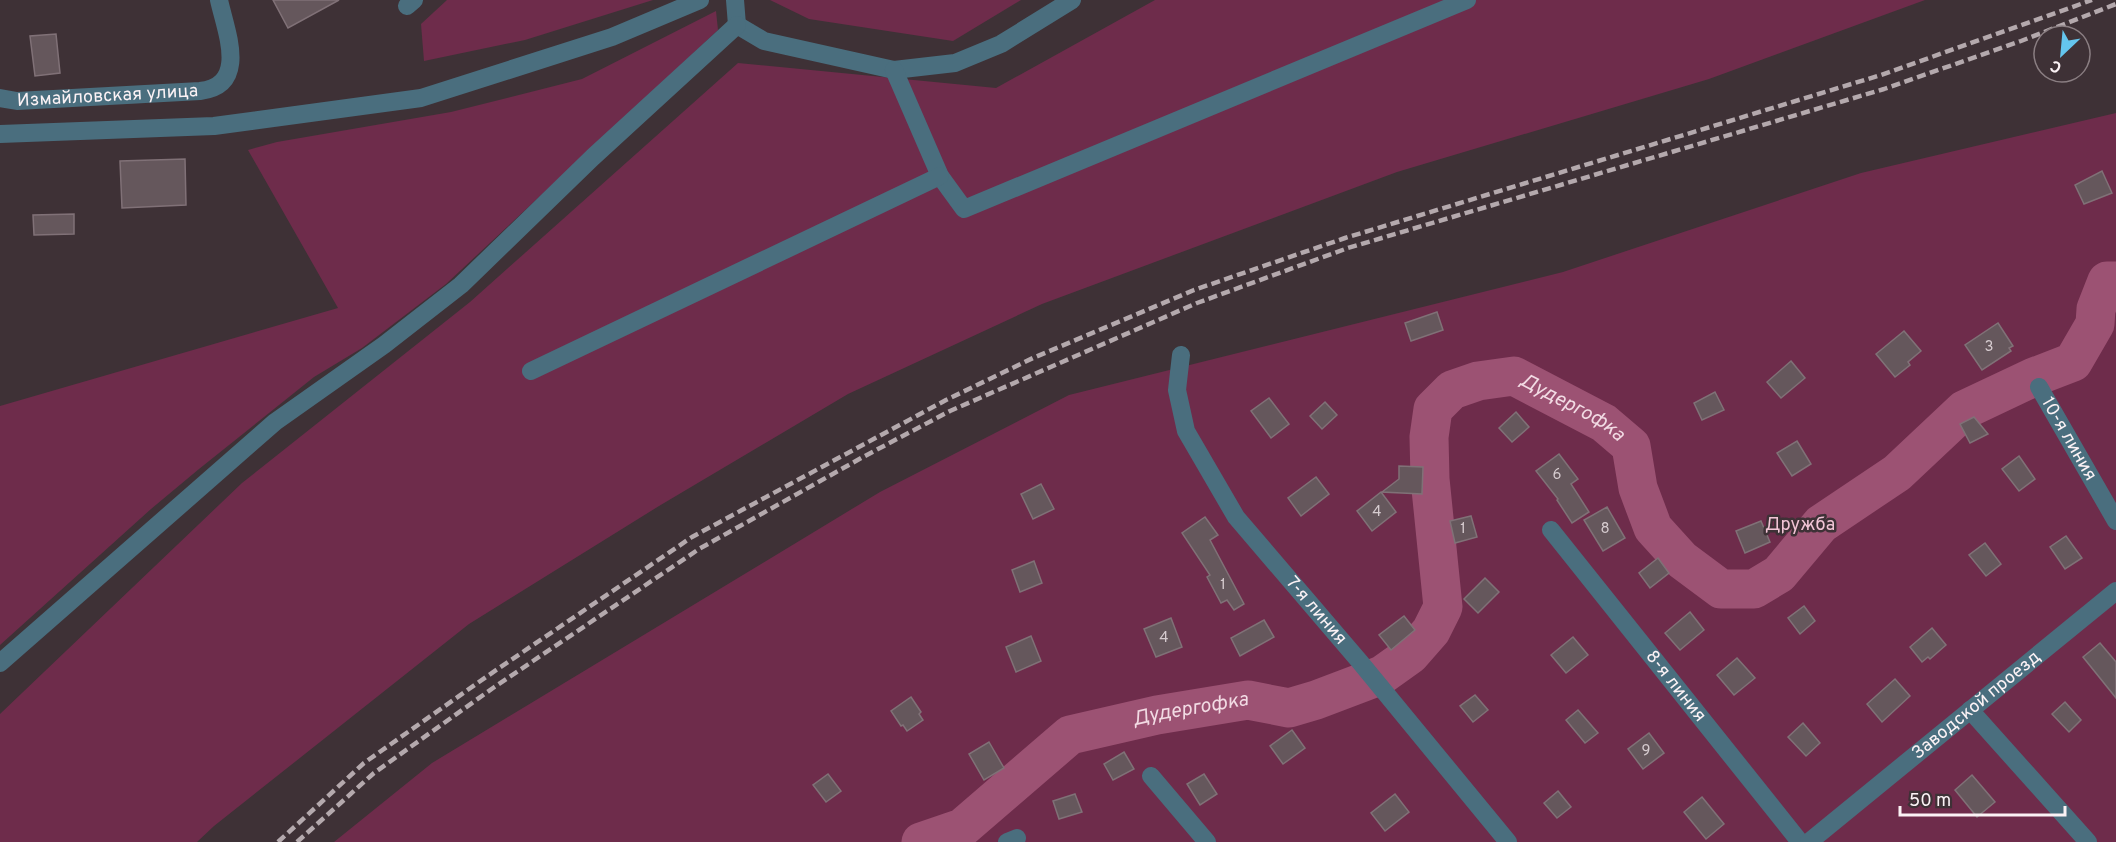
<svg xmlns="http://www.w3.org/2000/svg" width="2116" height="842" font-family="Overpass,sans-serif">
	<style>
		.green { fill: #6e2c4b }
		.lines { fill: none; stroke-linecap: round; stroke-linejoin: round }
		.river { stroke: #9c5273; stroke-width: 39 }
		.building { fill: #65575c; stroke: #807177; stroke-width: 1.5 }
		.minor { stroke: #4a6e7e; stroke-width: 18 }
		.rail { stroke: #b4a9ad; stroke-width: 4.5; stroke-dasharray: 9 4.5; stroke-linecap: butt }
		.labels { text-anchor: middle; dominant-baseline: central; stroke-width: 5; stroke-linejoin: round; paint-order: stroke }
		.number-label { font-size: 15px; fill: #d6cbcf }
		.street-label { font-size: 18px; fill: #fbf2f5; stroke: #3e3136 }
		.park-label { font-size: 18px; fill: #f2c5d6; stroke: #3e3136 }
		.water-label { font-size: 20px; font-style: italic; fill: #f2dbe4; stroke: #3e3136 }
	</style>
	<rect width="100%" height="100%" fill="#3e3136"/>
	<!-- green -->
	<g class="green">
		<polygon points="447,0 653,0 525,40 424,61 421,24"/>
		<polygon points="770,0 1021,0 953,41 809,19"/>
		<polygon points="1155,0 1925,0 1709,79 1397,172 1042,304 848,394 659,506 469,624 214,826 197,842 0,842 0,714 242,483 470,302 738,63 996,88"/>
		<polygon points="716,11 718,30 446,284 362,348 314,377 199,469 151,509 0,645 0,406 338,308 248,150 277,142 451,112 582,79"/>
		<polygon points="2116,113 2116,842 334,842 432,763 880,492 1069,395 1563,272 1861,173"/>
	</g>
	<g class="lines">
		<!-- river -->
		<path class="river" id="s1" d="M921,842L962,828L1070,735L1157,715L1248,700L1289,708L1316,700L1382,675L1410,655L1431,631L1443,607L1430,479L1429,437L1433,409L1452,390L1478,381L1514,376L1604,423L1631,446L1638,488L1653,528L1682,560L1721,589H1754L1779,574L1821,524L1897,473L1964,410L2034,377L2073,362L2095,324L2096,309L2107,281H2116"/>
	</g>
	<!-- building -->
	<g class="building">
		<polygon points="273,0 339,0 288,28"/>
		<polygon points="56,34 60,73 35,76 30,36"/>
		<polygon points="185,159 186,205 122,208 120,161"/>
		<polygon points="2102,171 2112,193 2084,204 2075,185"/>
		<polygon points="74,214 74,234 34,235 33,215"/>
		<polygon points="1437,312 1443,330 1411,341 1405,323"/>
		<polygon points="1998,323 2013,346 2009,348 2011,351 1982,370 1965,345"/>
		<polygon points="1904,331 1921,351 1908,362 1910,365 1895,377 1876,354"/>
		<polygon points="1791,361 1805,378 1781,398 1767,382"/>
		<polygon points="1715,392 1724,410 1702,420 1694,403"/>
		<polygon points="1269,398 1289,424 1271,438 1251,411"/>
		<polygon points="1325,402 1337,415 1322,429 1310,416"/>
		<polygon points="1516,412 1529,427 1512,442 1499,428"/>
		<polygon points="1974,417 1988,434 1970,443 1960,424"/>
		<polygon points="1797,441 1811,464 1792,476 1777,453"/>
		<polygon points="1559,454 1578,479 1571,484 1589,512 1572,523 1557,500 1558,499 1536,471"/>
		<polygon points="2019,456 2035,479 2019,491 2002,469"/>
		<polygon points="1399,466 1423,467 1422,494 1382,492 1399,479"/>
		<polygon points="1316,477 1329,494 1301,516 1288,498"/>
		<polygon points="1041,484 1054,509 1033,519 1021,494"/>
		<polygon points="1381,492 1396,512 1372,531 1357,511"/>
		<polygon points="1607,507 1625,538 1603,551 1584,520"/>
		<polygon points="1471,516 1477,537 1455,543 1450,521"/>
		<polygon points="1205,517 1218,535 1210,540 1244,604 1234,610 1227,600 1221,603 1207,577 1210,575 1182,533"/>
		<polygon points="1761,521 1770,542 1745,553 1736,531"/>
		<polygon points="2066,536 2082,558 2065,569 2050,547"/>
		<polygon points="1985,543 2001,564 1986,576 1969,555"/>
		<polygon points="1658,558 1669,573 1650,588 1639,573"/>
		<polygon points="1034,561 1042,583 1020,592 1012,570"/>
		<polygon points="1485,578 1499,592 1478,613 1464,599"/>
		<polygon points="1804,606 1815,621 1800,634 1788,618"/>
		<polygon points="1690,612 1704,630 1680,650 1665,633"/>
		<polygon points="1404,616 1415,630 1391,650 1379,635"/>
		<polygon points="1171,618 1182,647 1156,657 1144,629"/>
		<polygon points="1264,620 1274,637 1240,656 1231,638"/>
		<polygon points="1932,628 1946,645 1930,659 1928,657 1922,662 1910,647"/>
		<polygon points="1031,636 1041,661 1016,672 1006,647"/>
		<polygon points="1573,637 1588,655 1566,673 1551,655"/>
		<polygon points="2100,643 2116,662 2116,698 2083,657"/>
		<polygon points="1737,658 1755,678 1734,695 1717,675"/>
		<polygon points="1895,679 1910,696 1882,722 1867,704"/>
		<polygon points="1475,695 1488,710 1473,722 1460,706"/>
		<polygon points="911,697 921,712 919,714 923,720 907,731 903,725 901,726 891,711"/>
		<polygon points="2065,702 2081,720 2069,732 2052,714"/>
		<polygon points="1578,710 1598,733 1585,743 1566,720"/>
		<polygon points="1803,723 1820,743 1806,756 1788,737"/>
		<polygon points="1292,730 1305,748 1283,764 1270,746"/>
		<polygon points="1649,733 1664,753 1643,769 1628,749"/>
		<polygon points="989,742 1004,768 984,780 969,754"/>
		<polygon points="1124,752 1134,769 1113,780 1104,764"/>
		<polygon points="828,774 841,791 826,802 813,785"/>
		<polygon points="1204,774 1217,794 1200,805 1187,784"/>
		<polygon points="1972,775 1995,802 1977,817 1955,790"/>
		<polygon points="1558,791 1571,807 1557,818 1544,803"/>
		<polygon points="1075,794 1082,812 1059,819 1053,801"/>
		<polygon points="1395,794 1409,812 1385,831 1371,813"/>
		<polygon points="1702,797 1724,824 1706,839 1684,812"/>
	</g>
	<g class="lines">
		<!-- minor -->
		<g class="minor">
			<polyline points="735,0 737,25"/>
			<polyline points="407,6 414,0"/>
			<polyline points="737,25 764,41 894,70 955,63 1001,44 1072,0"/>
			<polyline points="894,70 940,176 964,209 1467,0"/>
			<path id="s2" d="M0,98L17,101L200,91C249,85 226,32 219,0"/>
			<polyline points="0,134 214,126 421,98 612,37 700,0"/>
			<path id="s3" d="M1181,355L1177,390L1186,431L1236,517L1360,662L1508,842"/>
			<polyline points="531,371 940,176"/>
			<path id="s4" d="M2039,387L2116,521"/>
			<path id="s5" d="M1551,530L1800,842"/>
			<polyline points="0,663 275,422 384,345 461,285 593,157 737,25"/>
			<polyline points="1970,710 2088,842"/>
			<polyline points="1151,776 1207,842"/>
			<polyline points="1007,842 1017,838"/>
			<path id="s6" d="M1809,842L2116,591"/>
		</g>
		<!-- rail -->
		<g class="rail">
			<polyline points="278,842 364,763 486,677 692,537 946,400 1033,358 1194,290 1345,238 1881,75 2092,0"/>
			<polyline points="297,842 374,773 493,688 699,549 863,457 950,411 1197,303 1348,248 1884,89 2021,41 2116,4"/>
		</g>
	</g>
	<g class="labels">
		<!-- number labels -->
		<g class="number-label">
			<text x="1989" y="347">3</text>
			<text x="1557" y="475">6</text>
			<text x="1377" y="512">4</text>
			<text x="1463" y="529">1</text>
			<text x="1605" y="529">8</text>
			<text x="1223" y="585">1</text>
			<text x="1164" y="638">4</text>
			<text x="1646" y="751">9</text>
		</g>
		<!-- street labels -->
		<g class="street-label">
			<text stroke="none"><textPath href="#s2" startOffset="108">Измайловская улица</textPath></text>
			<text stroke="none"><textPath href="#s4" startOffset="60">10-я линия</textPath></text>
			<text stroke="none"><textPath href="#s3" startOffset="300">7-я линия</textPath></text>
			<text stroke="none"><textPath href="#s5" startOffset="200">8-я линия</textPath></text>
			<text stroke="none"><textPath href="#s6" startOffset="216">Заводской проезд</textPath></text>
		</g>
		<!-- park labels -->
		<g class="park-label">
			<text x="1800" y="525">Дружба</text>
		</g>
		<!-- water labels -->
		<g class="water-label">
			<text stroke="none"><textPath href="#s1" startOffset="957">Дудергофка</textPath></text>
			<text stroke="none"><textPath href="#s1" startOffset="309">Дудергофка</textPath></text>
		</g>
	</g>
	<!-- north arrow -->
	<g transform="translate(2062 54) rotate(206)"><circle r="28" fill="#3e3136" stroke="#8a7e82" stroke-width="1.5"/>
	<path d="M0-4.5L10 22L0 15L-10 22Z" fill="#64c5ee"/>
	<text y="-9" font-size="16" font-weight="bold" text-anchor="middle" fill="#fbf2f5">С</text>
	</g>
	<!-- scale -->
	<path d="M1900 806v9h165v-9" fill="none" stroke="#fbf2f5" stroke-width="3"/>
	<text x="1909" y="806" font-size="18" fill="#fbf2f5" stroke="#3e3136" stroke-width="4.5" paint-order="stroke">50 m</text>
</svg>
